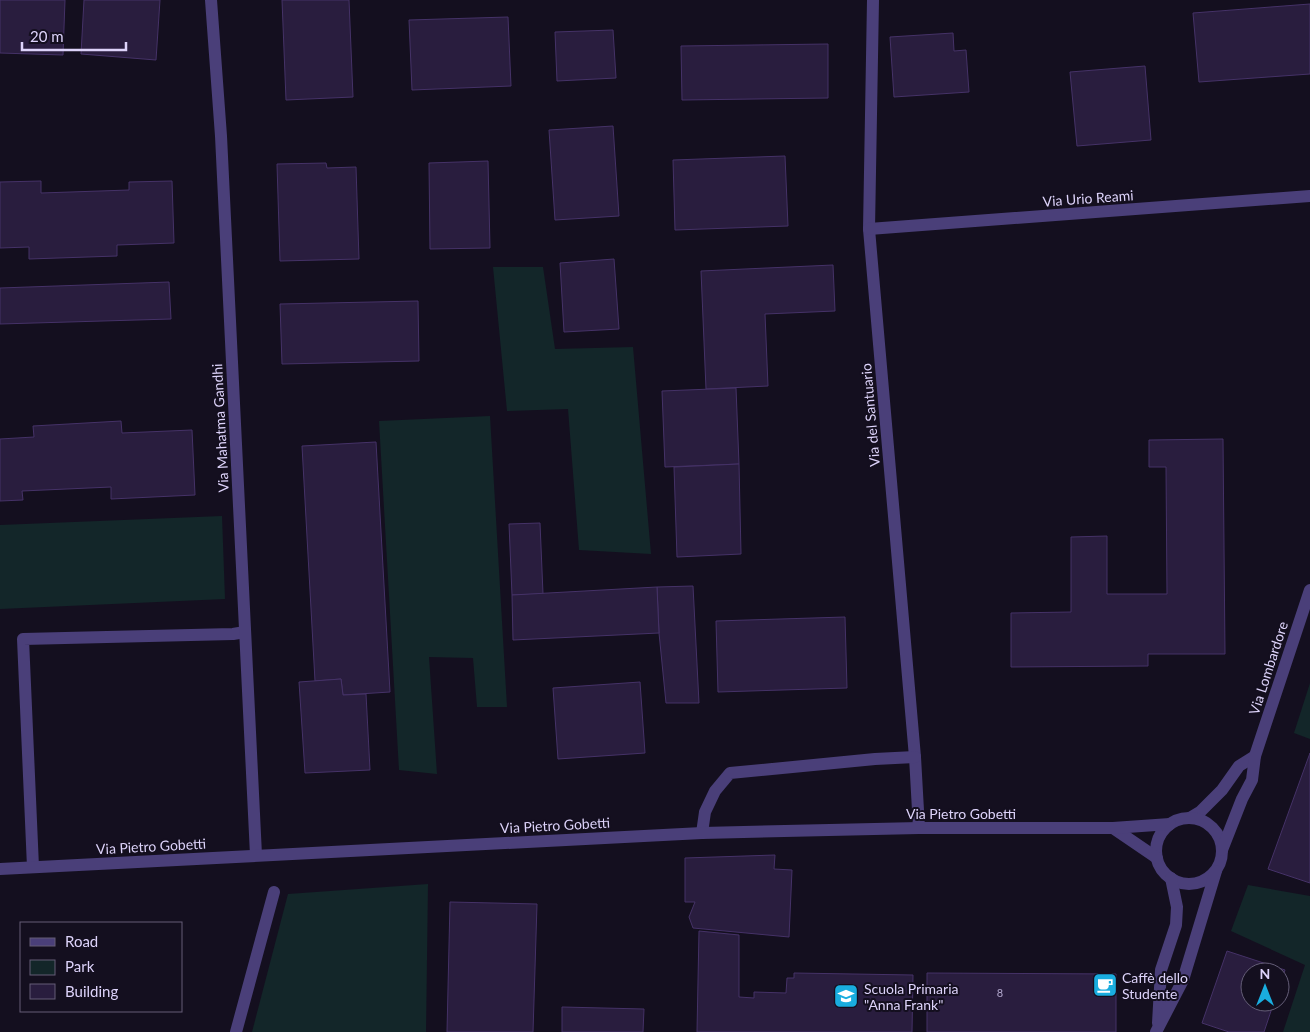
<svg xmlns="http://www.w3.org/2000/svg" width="1310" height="1032" font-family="Lato,sans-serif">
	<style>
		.green { fill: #132629 }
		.building { fill: #291d3e; stroke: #453267 }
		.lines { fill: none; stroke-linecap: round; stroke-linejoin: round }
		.service { stroke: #4a3f79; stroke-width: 12 }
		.minor { stroke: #4a3f79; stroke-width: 12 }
		.labels { text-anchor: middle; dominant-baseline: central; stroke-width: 4; stroke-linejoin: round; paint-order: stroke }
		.number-label { font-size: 11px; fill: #b0a6cb }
		.street-label { font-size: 14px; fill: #ddd3fa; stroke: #140f1f }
		.poi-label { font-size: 14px; fill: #ddd3fa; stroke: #140f1f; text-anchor: start }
	</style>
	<rect width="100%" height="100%" fill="#140f1f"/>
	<!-- green -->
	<g class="green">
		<polygon points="493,267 543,267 555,349 633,347 651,554 579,550 568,409 507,411"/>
		<polygon points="490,416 507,707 477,707 473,658 429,657 437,774 399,770 379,421"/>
		<polygon points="222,516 225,599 0,609 0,525"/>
		<polygon points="1310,683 1310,739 1294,733"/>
		<polygon points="428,884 426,1032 252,1032 288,894"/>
		<polygon points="1248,885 1310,896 1310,1032 1283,1032 1305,965 1231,931"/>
	</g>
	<!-- building -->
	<g class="building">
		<polygon points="0,0 65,0 63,55 0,53"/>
		<polygon points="84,0 160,0 156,60 81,54"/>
		<polygon points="282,0 349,0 353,97 286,100"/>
		<polygon points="1310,4 1310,74 1199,82 1193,13"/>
		<polygon points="508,17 511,86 412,90 409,20"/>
		<polygon points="613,30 616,78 557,81 555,32"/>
		<polygon points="953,33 954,51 966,50 969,92 894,97 890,37"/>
		<polygon points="828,44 828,98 682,100 681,46"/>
		<polygon points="1145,66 1151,140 1077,146 1070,72"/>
		<polygon points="613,126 619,216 555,220 549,130"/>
		<polygon points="785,156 788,226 675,230 673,160"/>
		<polygon points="488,161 490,248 430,249 429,163"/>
		<polygon points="326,163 327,168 356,167 359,259 280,261 277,164"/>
		<polygon points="41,181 41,193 129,190 129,182 172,181 174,243 117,245 117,256 29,259 29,247 0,248 0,182"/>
		<polygon points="614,259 619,329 564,332 560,263"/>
		<polygon points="833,265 835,311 765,314 768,386 706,389 701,271"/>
		<polygon points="169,282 171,319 0,324 0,288"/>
		<polygon points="418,301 419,361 282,364 280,304"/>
		<polygon points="736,388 739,464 665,467 662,391"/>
		<polygon points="121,421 122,433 192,430 195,495 111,499 111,487 22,491 23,500 0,501 0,439 34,437 33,426"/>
		<polygon points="1223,439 1225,654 1148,654 1148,666 1011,667 1011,613 1071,612 1071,537 1107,536 1107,594 1167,594 1166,467 1149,467 1149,440"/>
		<polygon points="376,442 390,692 343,695 341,679 315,681 302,446"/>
		<polygon points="739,464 741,554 677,557 674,467"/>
		<polygon points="540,523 543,594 512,595 509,524"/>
		<polygon points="693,586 699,703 666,703 659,633 657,587"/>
		<polygon points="657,587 659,633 513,640 512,595"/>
		<polygon points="845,617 847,688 718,692 716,621"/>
		<polygon points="341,679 343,695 366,694 370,770 305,773 299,682"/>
		<polygon points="640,682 645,753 558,759 553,688"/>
		<polygon points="1310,753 1310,883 1268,869"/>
		<polygon points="775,855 774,869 792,870 789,937 693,928 689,917 695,902 685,902 685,858"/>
		<polygon points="450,902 537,904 533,1032 447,1032"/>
		<polygon points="699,931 739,935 739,997 754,998 754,992 786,993 787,978 794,978 794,973 913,975 912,1032 697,1032"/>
		<polygon points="1227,951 1285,970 1280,985 1280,972 1250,972 1250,1002 1274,1002 1264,1032 1229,1032 1202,1023"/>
		<polygon points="927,973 1116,974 1116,1032 927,1032"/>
		<polygon points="562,1007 644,1009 643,1032 562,1032"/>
	</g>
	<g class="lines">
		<!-- service -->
		<polyline class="service" points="33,867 23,639 233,634 245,632"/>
		<!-- minor -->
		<g class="minor">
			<polyline points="211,0 221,136 256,855"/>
			<polyline points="873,0 869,229 915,757 919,828"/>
			<polyline points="869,229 1310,196"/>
			<polyline points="1190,818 1200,812 1222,790 1239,766 1255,756"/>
			<circle cx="1189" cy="851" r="33"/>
			<polyline points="1113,828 1157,858"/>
			<polyline points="702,833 705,812 715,791 730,773 875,759 915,757"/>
			<polyline points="1222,850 1242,799 1252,780 1255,756 1310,590"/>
			<polyline points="0,869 702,833 919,828 1113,828 1170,824"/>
			<polyline points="1158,1023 1161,970 1176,925 1177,907 1171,878"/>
			<polyline points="236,1032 274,892"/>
			<polyline points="1156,1032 1183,980 1216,871"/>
		</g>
	</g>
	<!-- icons -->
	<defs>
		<symbol id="cafe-square" viewBox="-11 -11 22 22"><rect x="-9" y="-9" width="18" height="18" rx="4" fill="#19addf" stroke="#140f1f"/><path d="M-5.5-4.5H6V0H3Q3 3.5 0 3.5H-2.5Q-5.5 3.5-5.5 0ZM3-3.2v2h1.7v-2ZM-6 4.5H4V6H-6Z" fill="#fff"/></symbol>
		<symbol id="school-square" viewBox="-11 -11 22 22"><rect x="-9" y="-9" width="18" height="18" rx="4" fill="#19addf" stroke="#140f1f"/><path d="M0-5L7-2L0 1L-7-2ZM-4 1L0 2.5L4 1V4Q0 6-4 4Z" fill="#fff"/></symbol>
	</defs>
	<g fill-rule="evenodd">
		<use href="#cafe-square" x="1091" y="971" width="28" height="28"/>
		<use href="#school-square" x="832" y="982" width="28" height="28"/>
	</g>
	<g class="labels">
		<!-- number labels -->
		<g class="number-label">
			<text x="1000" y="992">8</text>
		</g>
		<!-- street labels -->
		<g class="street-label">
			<text transform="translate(1088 198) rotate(-4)">Via Urio Reami</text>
			<text transform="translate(870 415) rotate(-95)">Via del Santuario</text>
			<text transform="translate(220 428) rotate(-93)">Via Mahatma Gandhi</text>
			<text transform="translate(1268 668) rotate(-72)">Via Lombardore</text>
			<text x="961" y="813">Via Pietro Gobetti</text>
			<text transform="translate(555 825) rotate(-3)">Via Pietro Gobetti</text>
			<text transform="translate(151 846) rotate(-3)">Via Pietro Gobetti</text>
		</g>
		<!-- poi labels -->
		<g class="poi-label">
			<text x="1122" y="977">Caffè dello<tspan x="1122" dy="16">Studente</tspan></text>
			<text x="864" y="988">Scuola Primaria<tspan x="864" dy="16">"Anna Frank"</tspan></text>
		</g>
	</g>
	<!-- legend -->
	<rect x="20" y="922" width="162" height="90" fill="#140f1f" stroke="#645d77"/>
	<rect x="30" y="938" width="25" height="8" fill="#4a3f79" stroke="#645d77"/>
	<text x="65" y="947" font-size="15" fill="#ddd3fa">Road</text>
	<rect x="30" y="960" width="25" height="15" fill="#132629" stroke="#645d77"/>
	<text x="65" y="972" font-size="15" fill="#ddd3fa">Park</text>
	<rect x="30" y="984" width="25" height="15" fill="#291d3e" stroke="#645d77"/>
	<text x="65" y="997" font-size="15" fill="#ddd3fa">Building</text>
	<!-- north arrow -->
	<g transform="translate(1265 987)"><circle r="24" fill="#140f1f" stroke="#645d77"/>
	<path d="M0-4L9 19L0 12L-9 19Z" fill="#19addf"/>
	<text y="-8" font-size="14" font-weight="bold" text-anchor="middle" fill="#ddd3fa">N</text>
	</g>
	<!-- scale -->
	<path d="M22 42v8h104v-8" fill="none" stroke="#ddd3fa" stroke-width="2.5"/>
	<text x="30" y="42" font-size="15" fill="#ddd3fa" stroke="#140f1f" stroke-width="4" paint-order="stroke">20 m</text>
</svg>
